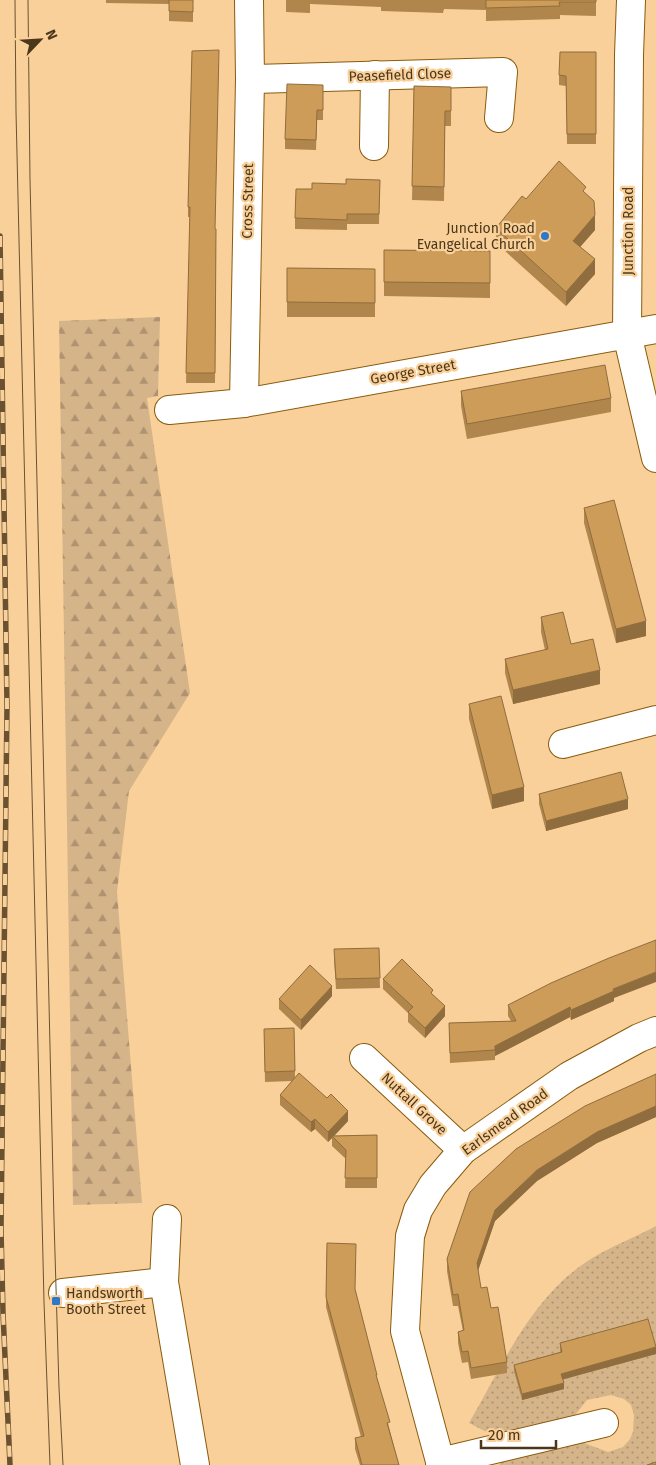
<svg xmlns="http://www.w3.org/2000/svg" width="656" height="1465" font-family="'Fira Sans',sans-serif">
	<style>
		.forest { fill: url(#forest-firs) }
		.garden { fill: url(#garden-dots) }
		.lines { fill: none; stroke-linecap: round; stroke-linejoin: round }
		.minor-casing { stroke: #895b0d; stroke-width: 30 }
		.minor { stroke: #fff; stroke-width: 28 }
		.tram { stroke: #6a5231; stroke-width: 1 }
		.rail-casing { stroke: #6a5231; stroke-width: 5.5 }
		.rail { stroke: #f9d09a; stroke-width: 4; stroke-dasharray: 11; stroke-linecap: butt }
		.wall { fill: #b0864c }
		.shaded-wall { fill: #906d3e }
		.building { fill: #cd9c58; stroke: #906d3e }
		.poi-dot { fill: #2f78c9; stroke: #f9d09a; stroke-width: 2 }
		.labels { text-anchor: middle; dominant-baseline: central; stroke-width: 4.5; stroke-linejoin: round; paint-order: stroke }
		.street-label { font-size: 14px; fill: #4c371b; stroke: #f9d09a }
		.poi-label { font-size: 14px; fill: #4c371b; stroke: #f9d09a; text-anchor: end }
	</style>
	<defs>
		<pattern id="forest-firs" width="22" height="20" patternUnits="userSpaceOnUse" patternTransform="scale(1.25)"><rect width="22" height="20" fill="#d5b48a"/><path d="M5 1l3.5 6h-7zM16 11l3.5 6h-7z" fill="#af9370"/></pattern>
		<pattern id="garden-dots" width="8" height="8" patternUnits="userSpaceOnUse" patternTransform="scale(1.25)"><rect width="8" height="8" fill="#d5b48a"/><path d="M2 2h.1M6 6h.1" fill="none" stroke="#af9370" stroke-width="1.8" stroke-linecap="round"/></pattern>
	</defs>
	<rect width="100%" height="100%" fill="#f9d09a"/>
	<!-- forest -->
	<polygon class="forest" points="160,317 158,396 147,398 190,693 129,791 117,892 142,1203 73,1205 59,321"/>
	<!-- garden -->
	<path class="garden" d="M656,1226V1465H499L501,1462L579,1441L608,1452L623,1447L630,1439L633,1432L634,1415L631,1405L624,1399L611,1395L587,1400L572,1419L498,1438L469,1423C503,1364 533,1293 594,1257C614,1245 636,1237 656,1226Z"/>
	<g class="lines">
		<defs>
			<g id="minor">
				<polyline points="631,0 629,55 627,334 656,458"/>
				<polyline points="250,79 503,72 499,118"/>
				<polyline points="374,146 375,75"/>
				<polyline points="244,403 250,79 249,0"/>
				<polyline points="169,410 244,403 656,329"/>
				<polyline points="563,744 656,720"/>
				<polyline points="364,1058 463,1150"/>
				<polyline points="167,1219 164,1282 195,1465"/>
				<polyline points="63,1293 164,1282"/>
				<polyline points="440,1462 604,1423"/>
				<polyline points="441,1465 405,1331 410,1236 418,1210 433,1185 463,1150 569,1076 639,1038 656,1031"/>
			</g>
		</defs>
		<!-- minor casing -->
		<use href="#minor" class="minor-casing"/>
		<!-- minor -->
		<use href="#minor" class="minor"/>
		<!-- tram -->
		<g class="tram">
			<polyline points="15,0 16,112 44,1302 50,1465"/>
			<polyline points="28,0 30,179 54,1220 59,1388 63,1465"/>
		</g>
		<defs>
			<polyline id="rail" points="0,236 7,706 1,1230 3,1313 10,1465"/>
		</defs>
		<!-- rail casing -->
		<use href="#rail" class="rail-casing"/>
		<!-- rail -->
		<use href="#rail" class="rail"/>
	</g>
	<!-- wall -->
	<g class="wall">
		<polygon points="106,0 193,0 193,22 169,21 169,4 106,3"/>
		<polygon points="286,0 596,0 596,16 560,15 560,19 486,21 486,10 444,9 443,13 381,11 381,7 310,4 310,13 286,12"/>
		<polygon points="192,51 216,239 215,383 186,383 190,217 188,217 188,207"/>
		<polygon points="596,52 596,144 567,144 566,86 559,85 559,75"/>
		<polygon points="323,85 323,120 317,120 316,150 285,149 285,139"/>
		<polygon points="414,86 451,87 451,126 445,126 444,201 412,200"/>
		<polygon points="380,180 379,224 347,224 347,230 295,229 295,218 312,189"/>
		<polygon points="586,194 595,230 580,247 595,274 566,306 496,243 496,228 526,199"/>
		<polygon points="384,250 490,251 490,298 384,296"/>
		<polygon points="287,268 375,269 375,317 287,317"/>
		<polygon points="461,391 611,398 611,412 467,439 461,406"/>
		<polygon points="584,508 646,636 616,643 584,523"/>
		<polygon points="541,617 571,644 600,684 513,704 505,673 505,659 545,650 541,632"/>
		<polygon points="469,704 524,801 492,809 469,719"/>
		<polygon points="539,794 628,809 546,831 539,804"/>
		<polygon points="379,948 380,988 336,989 334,959"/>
		<polygon points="383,979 433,995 445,1016 425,1038 408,1022 408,1013 383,989"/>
		<polygon points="332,996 301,1030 279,1009 279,999"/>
		<polygon points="614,998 614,1001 571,1020 570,1017 495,1056 495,1060 450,1063 449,1023 511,1021 508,1016 508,1005"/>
		<polygon points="294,1028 295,1077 348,1121 334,1136 377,1135 377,1188 345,1188 346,1159 332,1146 332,1138 328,1142 315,1129 311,1132 280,1105 280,1095 292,1081 265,1082 264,1029"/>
		<polygon points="656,1074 656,1117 597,1143 537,1181 495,1221 478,1270 481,1288 491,1308 507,1362 507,1373 471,1379 468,1362 462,1363 458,1343 458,1332 463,1331 458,1306 453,1306 447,1271 447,1259"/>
		<polygon points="327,1243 355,1289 390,1431 399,1465 360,1465 355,1449 355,1438 361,1437 326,1307"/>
		<polygon points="560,1343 656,1346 656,1354 563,1379 564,1389 522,1400 514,1371 514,1365 560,1352"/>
	</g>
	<!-- shaded-wall -->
	<g class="shaded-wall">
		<polygon points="595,215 595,230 573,255 573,241"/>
		<polygon points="595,259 595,274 566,306 566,292"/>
		<polygon points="646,621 646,636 616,643 616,629"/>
		<polygon points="600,670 600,684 513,704 513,690"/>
		<polygon points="524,787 524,801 492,809 492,795"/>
		<polygon points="628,799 628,809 546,831 546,821"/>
		<polygon points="656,972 656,982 614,998 614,1001 571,1020 571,1010 613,989"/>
		<polygon points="332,986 332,996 301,1030 301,1020"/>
		<polygon points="445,1006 445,1016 425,1038 425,1028"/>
		<polygon points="570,1007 570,1017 495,1056 495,1046"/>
		<polygon points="656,1106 656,1117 597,1143 537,1181 495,1221 477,1274 477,1263 495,1210 537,1170 597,1132"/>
		<polygon points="348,1111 348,1121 333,1137 332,1136 332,1138 328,1142 328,1132"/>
		<polygon points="315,1119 315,1129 311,1132 311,1122"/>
		<polygon points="656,1347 656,1354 561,1380 561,1374"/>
		<polygon points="564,1383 564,1389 522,1400 522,1394"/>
	</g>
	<!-- building -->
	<g class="building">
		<polygon points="169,0 193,0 193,12 169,11"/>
		<polygon points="486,0 596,0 596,2 559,2 560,6 486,8"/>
		<polygon points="219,50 215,229 216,229 215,373 186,373 190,207 188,207 192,51"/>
		<polygon points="560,52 596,52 596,134 567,134 566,76 559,75"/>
		<polygon points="287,84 323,85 323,110 317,110 316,140 285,139"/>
		<polygon points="414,86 451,87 451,111 445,111 444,187 412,186"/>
		<polygon points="559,161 586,187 583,191 594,201 595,215 573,241 595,259 566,292 496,228 522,196 526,199"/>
		<polygon points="346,179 380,180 379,214 347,214 347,220 295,218 296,189 312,189 312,183 346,184"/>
		<polygon points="384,250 490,251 490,283 384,282"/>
		<polygon points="287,268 375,269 375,303 287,302"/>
		<polygon points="605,365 611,398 467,424 461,391"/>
		<polygon points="614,500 646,621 616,629 584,508"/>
		<polygon points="563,612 571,644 593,639 600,670 513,690 505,659 548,649 541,617"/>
		<polygon points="501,696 524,787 492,795 469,704"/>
		<polygon points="621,772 628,799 546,821 539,794"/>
		<polygon points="656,940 656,972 613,989 614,991 571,1010 570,1007 495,1046 495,1050 450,1053 449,1023 516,1021 508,1005 551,983 609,958"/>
		<polygon points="379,948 380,978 336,979 334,949"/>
		<polygon points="402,959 433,990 431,993 445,1006 425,1028 408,1012 413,1007 383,979"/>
		<polygon points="310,965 332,986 301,1020 279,999"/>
		<polygon points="294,1028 295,1071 265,1072 264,1029"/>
		<polygon points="299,1073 327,1098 331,1094 348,1111 328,1132 315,1119 311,1122 280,1095"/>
		<polygon points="656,1074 656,1106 597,1132 537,1170 495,1210 477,1263 481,1288 487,1287 491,1308 498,1307 507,1362 471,1368 468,1351 462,1352 458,1332 464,1330 458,1294 453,1295 447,1259 470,1192 516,1149 585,1106"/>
		<polygon points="377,1135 377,1178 345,1178 346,1150 332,1136"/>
		<polygon points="327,1243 356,1244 355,1289 377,1375 376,1375 390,1422 387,1423 399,1465 362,1465 355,1438 364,1436 326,1297"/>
		<polygon points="648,1319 656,1347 561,1374 564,1383 522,1394 514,1365 562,1352 560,1343"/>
		<polygon points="656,1462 656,1465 647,1465"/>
	</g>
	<!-- markers -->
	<g class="poi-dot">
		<circle cx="545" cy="236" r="5"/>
		<rect x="51" y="1296" width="10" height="10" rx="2.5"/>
	</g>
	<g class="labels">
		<!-- street labels -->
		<g class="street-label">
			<text transform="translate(400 75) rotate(-2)">Peasefield Close</text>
			<text transform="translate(248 201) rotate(-89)">Cross Street</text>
			<text transform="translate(628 231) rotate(-90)">Junction Road</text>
			<text transform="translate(413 372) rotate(-10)">George Street</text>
			<text transform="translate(414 1104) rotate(43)">Nuttall Grove</text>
			<text transform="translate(505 1122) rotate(-36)">Earlsmead Road</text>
		</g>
		<!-- poi labels -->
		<g class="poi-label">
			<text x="535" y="228">Junction Road<tspan x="535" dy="16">Evangelical Church</tspan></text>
			<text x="66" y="1293" text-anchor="start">Handsworth<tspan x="66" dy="16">Booth Street</tspan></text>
		</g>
	</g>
	<!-- north arrow -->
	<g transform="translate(40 40) rotate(65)" stroke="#f9d09a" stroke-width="4" paint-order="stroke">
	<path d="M0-4L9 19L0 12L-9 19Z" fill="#4c371b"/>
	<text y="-8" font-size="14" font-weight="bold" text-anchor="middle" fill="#4c371b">N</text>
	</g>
	<!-- scale -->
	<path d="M481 1440v8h75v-8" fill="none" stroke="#4c371b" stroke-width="2.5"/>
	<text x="488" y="1440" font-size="15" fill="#4c371b" stroke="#f9d09a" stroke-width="4" paint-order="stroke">20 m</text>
</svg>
